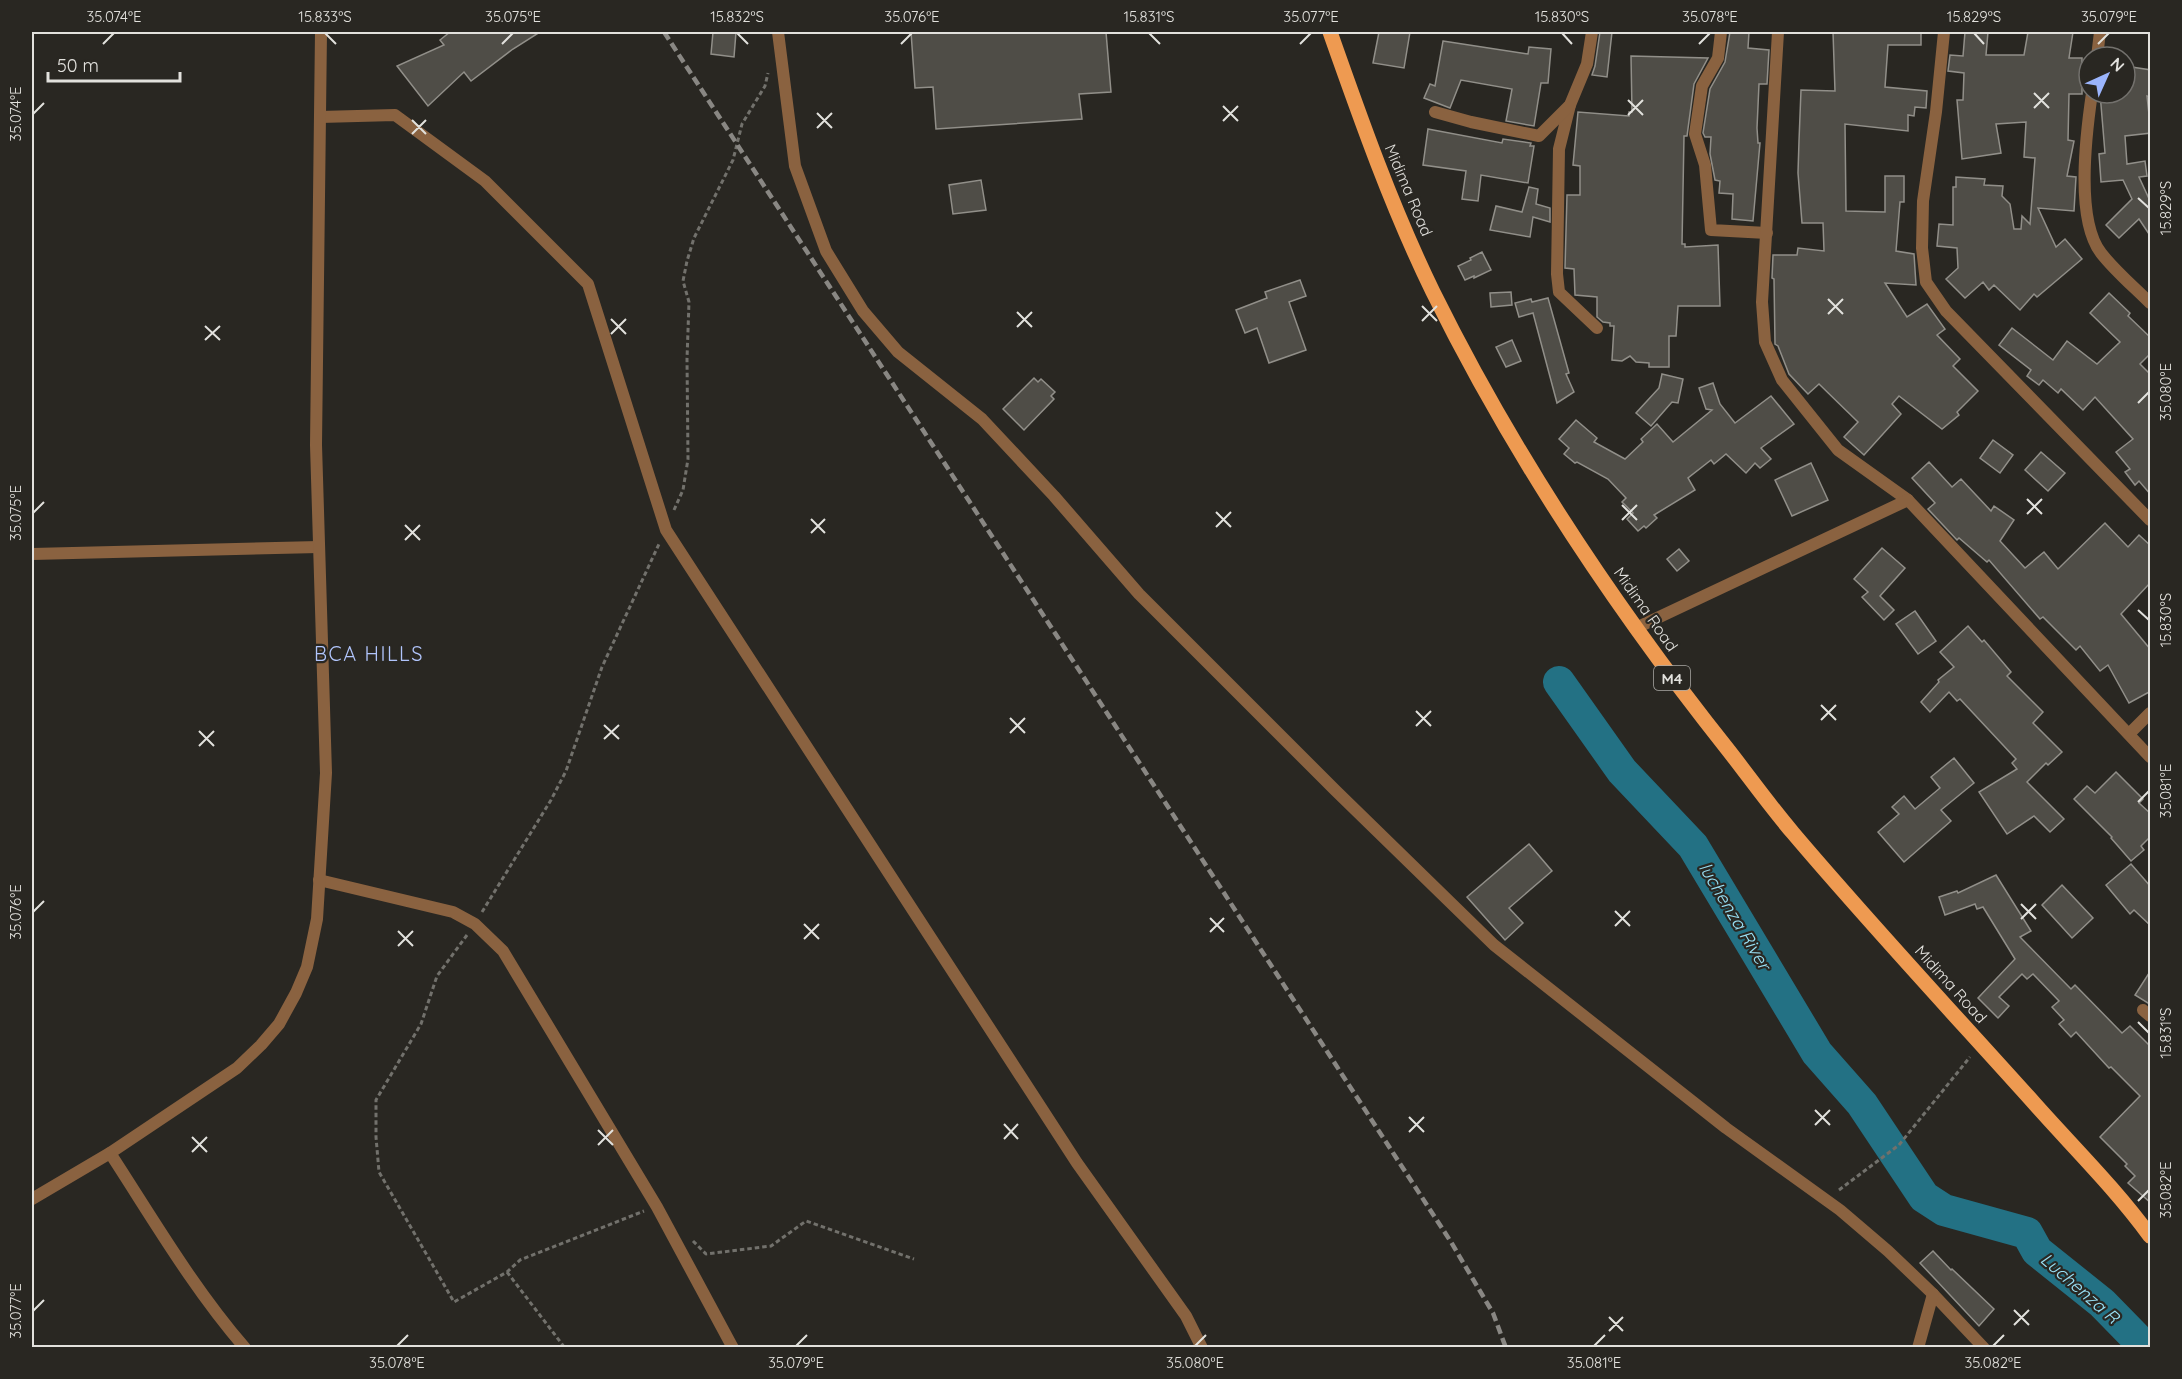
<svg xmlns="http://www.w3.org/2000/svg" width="2182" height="1379" font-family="Quicksand,sans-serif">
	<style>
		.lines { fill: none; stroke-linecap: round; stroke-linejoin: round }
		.river { stroke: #237184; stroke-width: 32 }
		.building { fill: #4f4d47; stroke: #918f89; stroke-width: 1.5 }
		.path { stroke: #72716c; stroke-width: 3; stroke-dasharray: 4.5 3; stroke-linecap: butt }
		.minor { stroke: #8a6240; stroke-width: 12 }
		.primary { stroke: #ee9a51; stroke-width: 15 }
		.rail { stroke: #898783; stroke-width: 4.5; stroke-dasharray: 9 4.5; stroke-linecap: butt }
		.ticks { fill: none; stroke: #e2e1dd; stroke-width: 2 }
		.labels { text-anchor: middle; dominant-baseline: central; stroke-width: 4.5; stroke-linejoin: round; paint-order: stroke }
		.shield { fill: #292722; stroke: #aaa9a5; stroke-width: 1.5 }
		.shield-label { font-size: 15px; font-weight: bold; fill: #e2e1dd }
		.street-label { font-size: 16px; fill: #e2e1dd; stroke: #292722 }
		.water-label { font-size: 18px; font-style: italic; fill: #99e1f6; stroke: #292722 }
		.quarter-label { font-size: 20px; letter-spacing: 1.5px; fill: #b1c5fc; stroke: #292722 }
		.neatline { fill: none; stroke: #e2e1dd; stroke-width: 2 }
		.ticks-label { font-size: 15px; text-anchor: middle; fill: #e2e1dd }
	</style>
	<rect width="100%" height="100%" fill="#292722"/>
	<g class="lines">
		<!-- river -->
		<polyline class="river" points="1559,682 1622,771 1693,846 1817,1053 1862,1104 1924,1197 1944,1210 2027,1233 2037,1251 2102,1303 2146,1348"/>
	</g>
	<!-- building -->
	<g class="building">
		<polygon points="450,32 540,32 513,49 471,81 464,72 428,106 397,66 444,45 440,40"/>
		<polygon points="713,32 736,32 734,57 711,54"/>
		<polygon points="911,32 1106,32 1111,92 1079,94 1082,119 936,129 933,87 915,88"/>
		<polygon points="1379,32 1410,32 1404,68 1373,63"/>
		<polygon points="1600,32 1612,32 1607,77 1592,75 1595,66"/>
		<polygon points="1730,32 1749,32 1748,48 1769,50 1767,84 1759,84 1757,128 1758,143 1760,143 1753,221 1732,219 1733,194 1719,193 1720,181 1715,180 1710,154 1711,137 1705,137 1703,133 1710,89 1725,62"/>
		<polygon points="1833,32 1921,32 1921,45 1888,45 1885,87 1927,91 1926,108 1915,107 1914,116 1908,115 1908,131 1845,124 1846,211 1885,212 1885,176 1904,176 1904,202 1900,202 1896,251 1914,254 1916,285 1885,283 1907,317 1927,304 1945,329 1937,335 1960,359 1953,366 1978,391 1957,412 1959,415 1942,429 1899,396 1892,404 1901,414 1864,455 1844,437 1858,422 1819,384 1808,394 1789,374 1778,346 1775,344 1774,279 1772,278 1773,255 1797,255 1798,248 1824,251 1823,223 1802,223 1798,173 1799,141 1801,90 1835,91"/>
		<polygon points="1965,32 1988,32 1986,55 2024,55 2028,32 2073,32 2069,58 2082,58 2082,94 2069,94 2068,140 2074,141 2067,176 2076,177 2074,211 2038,208 2056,247 2065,239 2082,259 2037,297 2034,294 2020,310 1994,285 1989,290 1983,282 1965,298 1946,279 1958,268 1957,248 1937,246 1939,224 1953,225 1953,187 1956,187 1956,177 1985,179 1984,185 2003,186 2002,196 2010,204 2014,229 2021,229 2022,216 2030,224 2035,158 2024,157 2026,122 1996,124 2001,153 1962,159 1957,100 1963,100 1964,73 1948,71 1950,55 1963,56"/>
		<polygon points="1443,41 1528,54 1529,47 1551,49 1548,83 1541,83 1534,126 1506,121 1512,89 1461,80 1450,108 1424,98 1430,84 1435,86"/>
		<polygon points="1631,56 1708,58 1694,84 1687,136 1684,136 1682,244 1685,244 1685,247 1718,245 1720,306 1678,306 1676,336 1669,336 1669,367 1649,367 1649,363 1636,362 1630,356 1622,361 1612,360 1614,326 1610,326 1610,323 1603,322 1597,317 1597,297 1575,295 1574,269 1565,268 1567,195 1580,195 1580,166 1573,165 1578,112 1629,116 1629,112 1632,112"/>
		<polygon points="2125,66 2151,70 2151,97 2147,96 2151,133 2125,136 2127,164 2145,161 2147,176 2139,177 2151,203 2151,237 2139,219 2119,238 2106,225 2132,199 2123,180 2101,182 2099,154 2105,153 2100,93 2125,93"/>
		<polygon points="1428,129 1502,143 1503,139 1531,143 1530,146 1534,146 1528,183 1481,175 1478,201 1462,199 1466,171 1423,165"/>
		<polygon points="981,180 986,210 953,214 949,185"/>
		<polygon points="1529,187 1538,189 1536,204 1550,208 1550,222 1533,217 1530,237 1490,230 1496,206 1522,212"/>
		<polygon points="1482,252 1491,270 1474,278 1474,276 1465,280 1458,266 1471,260 1470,258"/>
		<polygon points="1300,280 1306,296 1289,302 1306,350 1269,363 1257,328 1245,333 1236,310 1267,298 1265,292"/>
		<polygon points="1511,292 1512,305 1491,307 1490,293"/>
		<polygon points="2109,293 2130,313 2128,316 2151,338 2151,353 2140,364 2151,375 2151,495 2139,481 2135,485 2125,472 2130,469 2116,452 2133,439 2095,397 2083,410 2061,389 2058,393 2043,380 2039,385 2027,376 2031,370 1999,345 2012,328 2053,360 2067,341 2097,364 2120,342 2090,313"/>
		<polygon points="1548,298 1569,373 1566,374 1574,392 1557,403 1533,313 1519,317 1515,303 1531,299 1532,302"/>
		<polygon points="1512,340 1521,361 1506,367 1496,347"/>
		<polygon points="1662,374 1683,379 1678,403 1672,402 1651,426 1636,413 1659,388"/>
		<polygon points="1034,378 1038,382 1041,379 1055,392 1051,396 1054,399 1024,430 1003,409"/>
		<polygon points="1713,383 1720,404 1735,423 1771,396 1794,424 1761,448 1771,459 1760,468 1755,463 1746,473 1726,454 1714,464 1711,460 1688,478 1695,490 1654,515 1657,518 1646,528 1644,526 1638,531 1627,519 1633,513 1622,502 1626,498 1608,479 1577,462 1575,463 1564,454 1569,448 1559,439 1576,420 1597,438 1594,442 1625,459 1643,442 1641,439 1657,424 1673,442 1712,410 1706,409 1699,388"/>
		<polygon points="1993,440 2013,455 2000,473 1980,458"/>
		<polygon points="2041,452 2065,473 2048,491 2025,470"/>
		<polygon points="1929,462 1952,487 1961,479 1991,511 1994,506 2014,520 2000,541 2025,568 2044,552 2058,569 2105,523 2128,547 2139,535 2151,546 2151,582 2121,614 2151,650 2151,691 2129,703 2108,665 2100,671 2080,646 2076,650 2043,617 2040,619 1989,560 1987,562 1959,538 1957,540 1928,509 1935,503 1912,478"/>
		<polygon points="1811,463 1828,500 1792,516 1775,480"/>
		<polygon points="1882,548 1905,568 1880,596 1894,610 1884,620 1862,597 1868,592 1854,579"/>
		<polygon points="1679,549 1689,561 1677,571 1667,559"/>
		<polygon points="1915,611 1936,641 1918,654 1896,624"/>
		<polygon points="1968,626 1982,642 1984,640 2011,672 2007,676 2043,712 2033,723 2062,752 2048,765 2046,763 2027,782 2064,819 2050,832 2034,816 2007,834 1979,792 2017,769 2012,763 2016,759 1960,699 1957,701 1949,692 1930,712 1921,702 1939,682 1938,680 1954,667 1940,652"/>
		<polygon points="1954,758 1974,783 1941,810 1951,821 1904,862 1878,832 1899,814 1892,807 1904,796 1915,809 1940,788 1931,777"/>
		<polygon points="2116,772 2143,799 2139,803 2151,814 2151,836 2141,846 2144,850 2131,861 2111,838 2112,837 2074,799 2087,786 2095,793"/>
		<polygon points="1529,844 1552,871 1509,908 1523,923 1505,940 1467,897"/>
		<polygon points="2131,864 2151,887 2151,926 2134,910 2130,914 2106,885"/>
		<polygon points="1996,875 2031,931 2020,937 2071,989 2075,985 2122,1033 2130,1026 2151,1047 2151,1203 2128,1183 2135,1176 2125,1166 2127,1164 2100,1137 2140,1096 2111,1067 2109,1068 2076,1032 2071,1037 2059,1024 2064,1020 2052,1007 2059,1001 2033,974 2027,979 2022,974 1999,997 2009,1006 1998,1018 1978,998 2015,959 1983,907 1977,909 1975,904 1945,915 1939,897 1957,891 1958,893"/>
		<polygon points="2062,885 2093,918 2072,938 2042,905"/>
		<polygon points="2151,970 2151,1005 2135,995"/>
		<polygon points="1933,1251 1951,1270 1952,1269 1994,1309 1979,1326 1920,1263"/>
	</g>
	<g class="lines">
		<!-- path -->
		<g class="path">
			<polyline points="674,510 683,490 688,459 687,359 689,302 683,281 687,261 694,238 733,160 742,124 765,86 768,73"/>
			<polyline points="482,912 551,800 566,771 602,667 659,544"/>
			<polyline points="467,935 437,976 421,1024 376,1100 376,1137 379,1172 454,1302 507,1272 520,1260 644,1211"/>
			<polyline points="1839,1190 1899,1145 1970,1057"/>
			<polyline points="693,1241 706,1254 771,1246 806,1221 914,1259"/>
			<polyline points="507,1272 565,1348"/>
		</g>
		<!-- minor -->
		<g class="minor">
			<polyline points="778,32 795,166 826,251 863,311 898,352 982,419 1054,496 1139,594 1336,791 1494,945 1726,1128 1840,1210 1888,1251 1933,1294 1984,1348"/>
			<polyline points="1721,32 1718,58 1702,86 1695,134 1705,165 1711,230 1767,233"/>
			<polyline points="1778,32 1762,302 1765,342 1782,380 1838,450 1908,500 2150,757"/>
			<polyline points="1944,32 1936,112 1923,201 1922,248 1926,282 1946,311 2150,520"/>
			<polyline points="2097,57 2100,32"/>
			<path d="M2092,93C2086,134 2075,219 2101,253C2115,271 2134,287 2150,303"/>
			<polyline points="1570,105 1559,149 1557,274 1559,292 1597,328"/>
			<polyline points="1435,112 1471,122 1539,136 1570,105 1587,64 1592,32"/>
			<polyline points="320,117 395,115 485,181 588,284 666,530 1077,1163 1186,1316 1202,1348"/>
			<polyline points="32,554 319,547"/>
			<polyline points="1636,628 1908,500"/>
			<polyline points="2129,734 2150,713"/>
			<polyline points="319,880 453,912 475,924 503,951 657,1207 733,1348"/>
			<polyline points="2143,1010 2150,1016"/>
			<path d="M110,1153C153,1219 193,1288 245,1348"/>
			<polyline points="32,1199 110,1153 237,1068 261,1045 279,1024 296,993 307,967 317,919 326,773 316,445 321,32"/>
			<polyline points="1918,1348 1933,1294"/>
		</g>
		<!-- primary -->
		<path class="primary" d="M1330,32C1361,120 1392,208 1433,292C1514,456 1616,609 1729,751C1750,778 1770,806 1793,833C1871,925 1953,1013 2034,1103C2073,1147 2115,1188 2150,1236"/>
		<!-- rail -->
		<polyline class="rail" points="664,32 1451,1242 1493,1313 1506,1348"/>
	</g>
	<!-- ticks -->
	<path class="ticks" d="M325,33L336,44M737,33L748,44M1149,33L1160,44M1562,33L1572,44M1974,33L1984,44M103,44L114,33M502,44L513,33M901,44L912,33M1300,44L1311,33M1699,44L1710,33M2098,44L2109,33M2034,93L2049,108M1628,100L1643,115M1223,106L1238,121M2034,108L2049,93M817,113L832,128M33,114L44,103M1628,115L1643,100M412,120L426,134M1223,121L1238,106M817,128L832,113M412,134L426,120M2138,198L2149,208M1828,299L1843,314M1422,306L1437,321M1017,312L1032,327M1828,314L1843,299M611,319L626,334M1422,321L1437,306M205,326L220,340M1017,327L1032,312M611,334L626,319M205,340L220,326M2138,403L2149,392M2027,499L2042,514M1622,505L1637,520M1216,512L1231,527M33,513L44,502M2027,514L2042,499M811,519L825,533M1622,520L1637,505M405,525L420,540M1216,527L1231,512M811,533L825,519M405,540L420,525M2138,610L2149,620M1821,705L1836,720M1416,711L1431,726M1010,718L1025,733M1821,720L1836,705M604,725L619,739M1416,726L1431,711M199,731L214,746M1010,733L1025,718M604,739L619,725M199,746L214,731M2138,802L2149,791M2021,904L2036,919M1615,911L1630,926M33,912L44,901M1210,918L1224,932M2021,919L2036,904M804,924L819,939M1615,926L1630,911M398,931L413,946M1210,932L1224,918M804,939L819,924M398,946L413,931M2138,1022L2149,1033M1815,1110L1830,1125M1409,1117L1424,1132M1004,1124L1018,1139M1815,1125L1830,1110M598,1130L613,1145M1409,1132L1424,1117M192,1137L207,1152M1004,1139L1018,1124M598,1145L613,1130M192,1152L207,1137M2138,1201L2149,1190M2014,1310L2029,1325M33,1311L44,1300M1609,1317L1623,1331M2014,1325L2029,1310M1609,1331L1623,1317M397,1346L408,1335M796,1346L807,1335M1195,1346L1206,1335M1594,1346L1605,1335M1993,1346L2004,1335"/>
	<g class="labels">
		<!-- shield labels -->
		<rect class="shield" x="1654" y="666" width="36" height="24" rx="4.5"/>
		<g class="shield-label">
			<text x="1672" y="678">M4</text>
		</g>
		<!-- street labels -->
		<g class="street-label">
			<text transform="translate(1409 190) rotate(67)">Midima Road</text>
			<text transform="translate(1646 609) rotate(55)">Midima Road</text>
			<text transform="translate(1951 984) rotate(48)">Midima Road</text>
		</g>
		<!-- water labels -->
		<g class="water-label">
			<text transform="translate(1735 916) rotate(59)">luchenza River</text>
			<text transform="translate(2080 1288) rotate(41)">Luchenza R</text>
		</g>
		<!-- quarter labels -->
		<g class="quarter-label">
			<text x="369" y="653">BCA HILLS</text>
		</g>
	</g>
	<!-- border -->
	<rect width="2182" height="1379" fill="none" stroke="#292722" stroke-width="66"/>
	<!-- north arrow -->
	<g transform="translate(2107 75) rotate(45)"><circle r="28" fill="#292722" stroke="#73716d" stroke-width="1.5"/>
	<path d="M0-4.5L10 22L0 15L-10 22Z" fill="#9bb5fd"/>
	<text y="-9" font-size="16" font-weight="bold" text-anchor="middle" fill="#e2e1dd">N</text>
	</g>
	<!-- scale -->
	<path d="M48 72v9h132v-9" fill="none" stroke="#e2e1dd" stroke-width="3"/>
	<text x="57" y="72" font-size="18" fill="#e2e1dd" stroke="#292722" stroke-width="4.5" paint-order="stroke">50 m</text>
	<rect x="33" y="33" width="2116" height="1313" class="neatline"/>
	<g class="ticks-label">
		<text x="114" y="22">35.074°E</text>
		<text x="325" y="22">15.833°S</text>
		<text x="513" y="22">35.075°E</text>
		<text x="737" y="22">15.832°S</text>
		<text x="912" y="22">35.076°E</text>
		<text x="1149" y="22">15.831°S</text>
		<text x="1311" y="22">35.077°E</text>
		<text x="1562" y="22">15.830°S</text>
		<text x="1710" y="22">35.078°E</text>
		<text x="1974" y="22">15.829°S</text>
		<text x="2109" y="22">35.079°E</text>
		<text transform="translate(16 114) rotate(-90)" y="5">35.074°E</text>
		<text transform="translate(2166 208) rotate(-90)" y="5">15.829°S</text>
		<text transform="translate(2166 392) rotate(-90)" y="5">35.080°E</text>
		<text transform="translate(16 513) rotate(-90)" y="5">35.075°E</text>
		<text transform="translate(2166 620) rotate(-90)" y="5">15.830°S</text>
		<text transform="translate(2166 791) rotate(-90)" y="5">35.081°E</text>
		<text transform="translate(16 912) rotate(-90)" y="5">35.076°E</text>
		<text transform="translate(2166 1033) rotate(-90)" y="5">15.831°S</text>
		<text transform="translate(2166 1190) rotate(-90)" y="5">35.082°E</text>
		<text transform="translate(16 1311) rotate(-90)" y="5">35.077°E</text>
		<text x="397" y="1368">35.078°E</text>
		<text x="796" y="1368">35.079°E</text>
		<text x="1195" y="1368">35.080°E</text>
		<text x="1594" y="1368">35.081°E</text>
		<text x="1993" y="1368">35.082°E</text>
	</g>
</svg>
